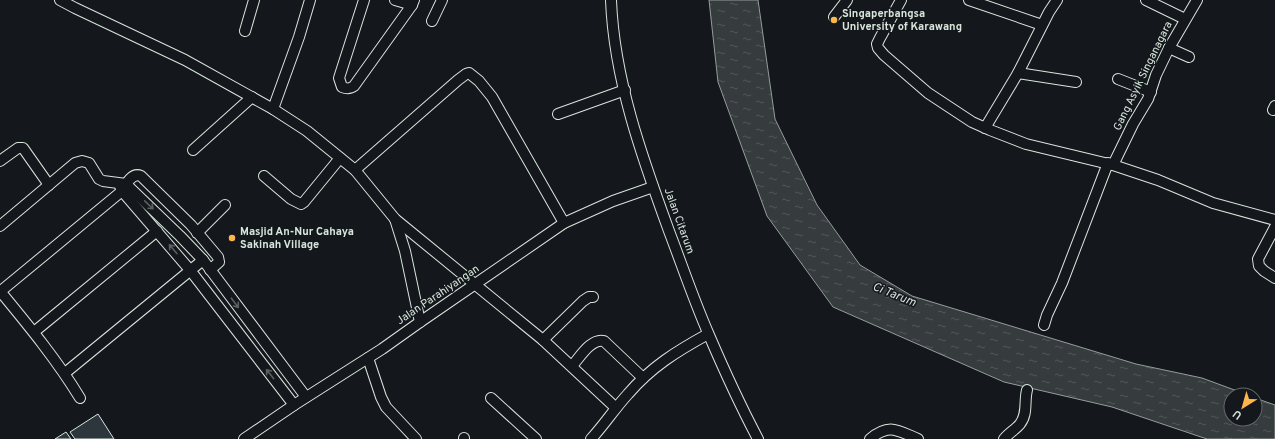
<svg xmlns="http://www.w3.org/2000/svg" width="1275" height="439" font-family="Overpass,sans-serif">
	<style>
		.water { fill: url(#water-ripples); stroke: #939e99 }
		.building { fill: #2c363c; stroke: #d8e6dc }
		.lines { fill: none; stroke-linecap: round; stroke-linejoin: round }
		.minor-casing { stroke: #d8e6dc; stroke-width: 12 }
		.minor { stroke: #14181c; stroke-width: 10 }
		.oneway { stroke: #59605f }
		.poi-dot { fill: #ffb74d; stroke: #14181c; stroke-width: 1.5 }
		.labels { text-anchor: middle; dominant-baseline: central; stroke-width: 3; stroke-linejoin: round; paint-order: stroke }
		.poi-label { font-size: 11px; font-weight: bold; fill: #d8e6dc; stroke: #14181c; text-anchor: start }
		.street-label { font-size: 11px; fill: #d8e6dc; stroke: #14181c }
		.water-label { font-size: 12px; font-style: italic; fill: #d8e6dc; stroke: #14181c }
	</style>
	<defs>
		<pattern id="water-ripples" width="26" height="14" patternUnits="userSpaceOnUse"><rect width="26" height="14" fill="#363b3e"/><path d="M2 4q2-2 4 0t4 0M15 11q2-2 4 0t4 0" fill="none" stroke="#525759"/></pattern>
	</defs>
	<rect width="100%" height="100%" fill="#14181c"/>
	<!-- water -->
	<polygon class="water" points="709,0 758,0 775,119 817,205 860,265 912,296 1136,364 1202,378 1248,395 1231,395 1231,419 1255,419 1255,398 1275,405 1275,439 1207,439 1112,407 1004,382 833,307 767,216 718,82"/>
	<!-- building -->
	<g class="building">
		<polygon points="98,414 114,439 75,439 70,432"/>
		<polygon points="66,432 71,439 55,439"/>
	</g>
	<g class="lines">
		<defs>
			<g id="minor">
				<polyline points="60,0 75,8 185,60 273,109 307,131 355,170 395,219 543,340 616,408"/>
				<path d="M364,0L339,78L342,87C347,89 350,89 354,86L412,5L414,0"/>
				<polyline points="395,0 412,5"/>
				<path d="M611,0C614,79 642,157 669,231C682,265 694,301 709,335C724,370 740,405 758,439"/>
				<polyline points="901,0 880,38 877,44 878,48 884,55 928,93 972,122 990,130 1026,144 1113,165 1158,180 1213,203 1275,220"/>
				<polyline points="969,0 1042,25"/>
				<polyline points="1146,0 1185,19"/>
				<polyline points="834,17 847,0"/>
				<polyline points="432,21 442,0"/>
				<polyline points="245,31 254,0"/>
				<polyline points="1169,48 1189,57"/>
				<polyline points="1018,73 1076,82"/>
				<polyline points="1118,79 1151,92"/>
				<polyline points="273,109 299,37 310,0"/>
				<polyline points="1273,110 1275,106"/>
				<polyline points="558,114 625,90"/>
				<polyline points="985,128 1018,73 1049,12 1057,0"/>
				<polyline points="193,150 252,97"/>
				<polyline points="0,161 18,148 23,148 49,185"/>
				<polyline points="1113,165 1133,124 1148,99 1156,75 1169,48 1197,0"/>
				<polyline points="355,170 458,80 466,74 469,73 479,81 492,97 564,223"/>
				<polyline points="264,176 291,199 301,204 304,202 340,158"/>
				<polyline points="120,186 122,191 190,270 294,405"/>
				<polyline points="395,219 405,251 420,322"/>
				<polyline points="0,226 75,163 82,161 89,163 99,179 103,181 126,184 180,236 203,260 306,397"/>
				<polyline points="1275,227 1258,259 1259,266 1264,271 1275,278"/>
				<polyline points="197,233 225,205"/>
				<path d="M0,291C28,325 57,360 80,398"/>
				<path d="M1,291L122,191C126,184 132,172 141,176L191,225L218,257L219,262L210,270"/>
				<polyline points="1044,325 1047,315 1062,283 1108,163"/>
				<polyline points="34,332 157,231"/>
				<polyline points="543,340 583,301 589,297 593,297"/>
				<polyline points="368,358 381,397 386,407 416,439"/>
				<path d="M572,366C580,357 591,338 604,341L643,378"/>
				<polyline points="65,373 203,260"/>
				<polyline points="491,398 536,439"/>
				<polyline points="244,439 294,405 382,349 420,322 564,223 613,201 653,187"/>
				<polyline points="464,439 464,438"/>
				<path d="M591,439C604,425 615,408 628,394C651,367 677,351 708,334"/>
				<path d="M870,439C889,423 897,430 918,439"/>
				<path d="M1004,439C1009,433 1016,429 1020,424C1028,414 1024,401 1027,390"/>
			</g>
		</defs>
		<!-- minor casing -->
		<use href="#minor" class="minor-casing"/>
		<!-- minor -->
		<use href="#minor" class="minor"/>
	</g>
	<!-- one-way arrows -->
	<defs><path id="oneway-shaft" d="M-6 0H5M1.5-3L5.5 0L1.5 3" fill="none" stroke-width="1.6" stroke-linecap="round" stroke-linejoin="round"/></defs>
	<g class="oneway">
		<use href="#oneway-shaft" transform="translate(149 205) rotate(44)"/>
		<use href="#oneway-shaft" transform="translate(173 249) rotate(-130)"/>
		<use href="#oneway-shaft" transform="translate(235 303) rotate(53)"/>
		<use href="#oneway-shaft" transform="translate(270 374) rotate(-128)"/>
	</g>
	<!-- markers -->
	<g class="poi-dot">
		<circle cx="834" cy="20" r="4"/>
		<circle cx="232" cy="238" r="4"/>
	</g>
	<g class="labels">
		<!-- poi labels -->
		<g class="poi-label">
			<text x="842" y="14">Singaperbangsa<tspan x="842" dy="13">University of Karawang</tspan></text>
			<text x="240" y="232">Masjid An-Nur Cahaya<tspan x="240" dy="13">Sakinah Village</tspan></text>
		</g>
		<!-- street labels -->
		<g class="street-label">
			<text transform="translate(1143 76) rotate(-64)">Gang Asyik Singanagara</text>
			<text transform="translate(679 221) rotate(70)">Jalan Citarum</text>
			<text transform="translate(438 295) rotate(-34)">Jalan Parahiyangan</text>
		</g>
		<!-- water labels -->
		<g class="water-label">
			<text transform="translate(894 295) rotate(22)">Ci Tarum</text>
		</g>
	</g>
	<!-- north arrow -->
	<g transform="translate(1243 407) rotate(217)"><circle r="19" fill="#14181c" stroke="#626a69"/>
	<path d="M0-3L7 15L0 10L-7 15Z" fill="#ffb74d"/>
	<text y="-6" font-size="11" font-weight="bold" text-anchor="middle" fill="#d8e6dc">U</text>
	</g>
</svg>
